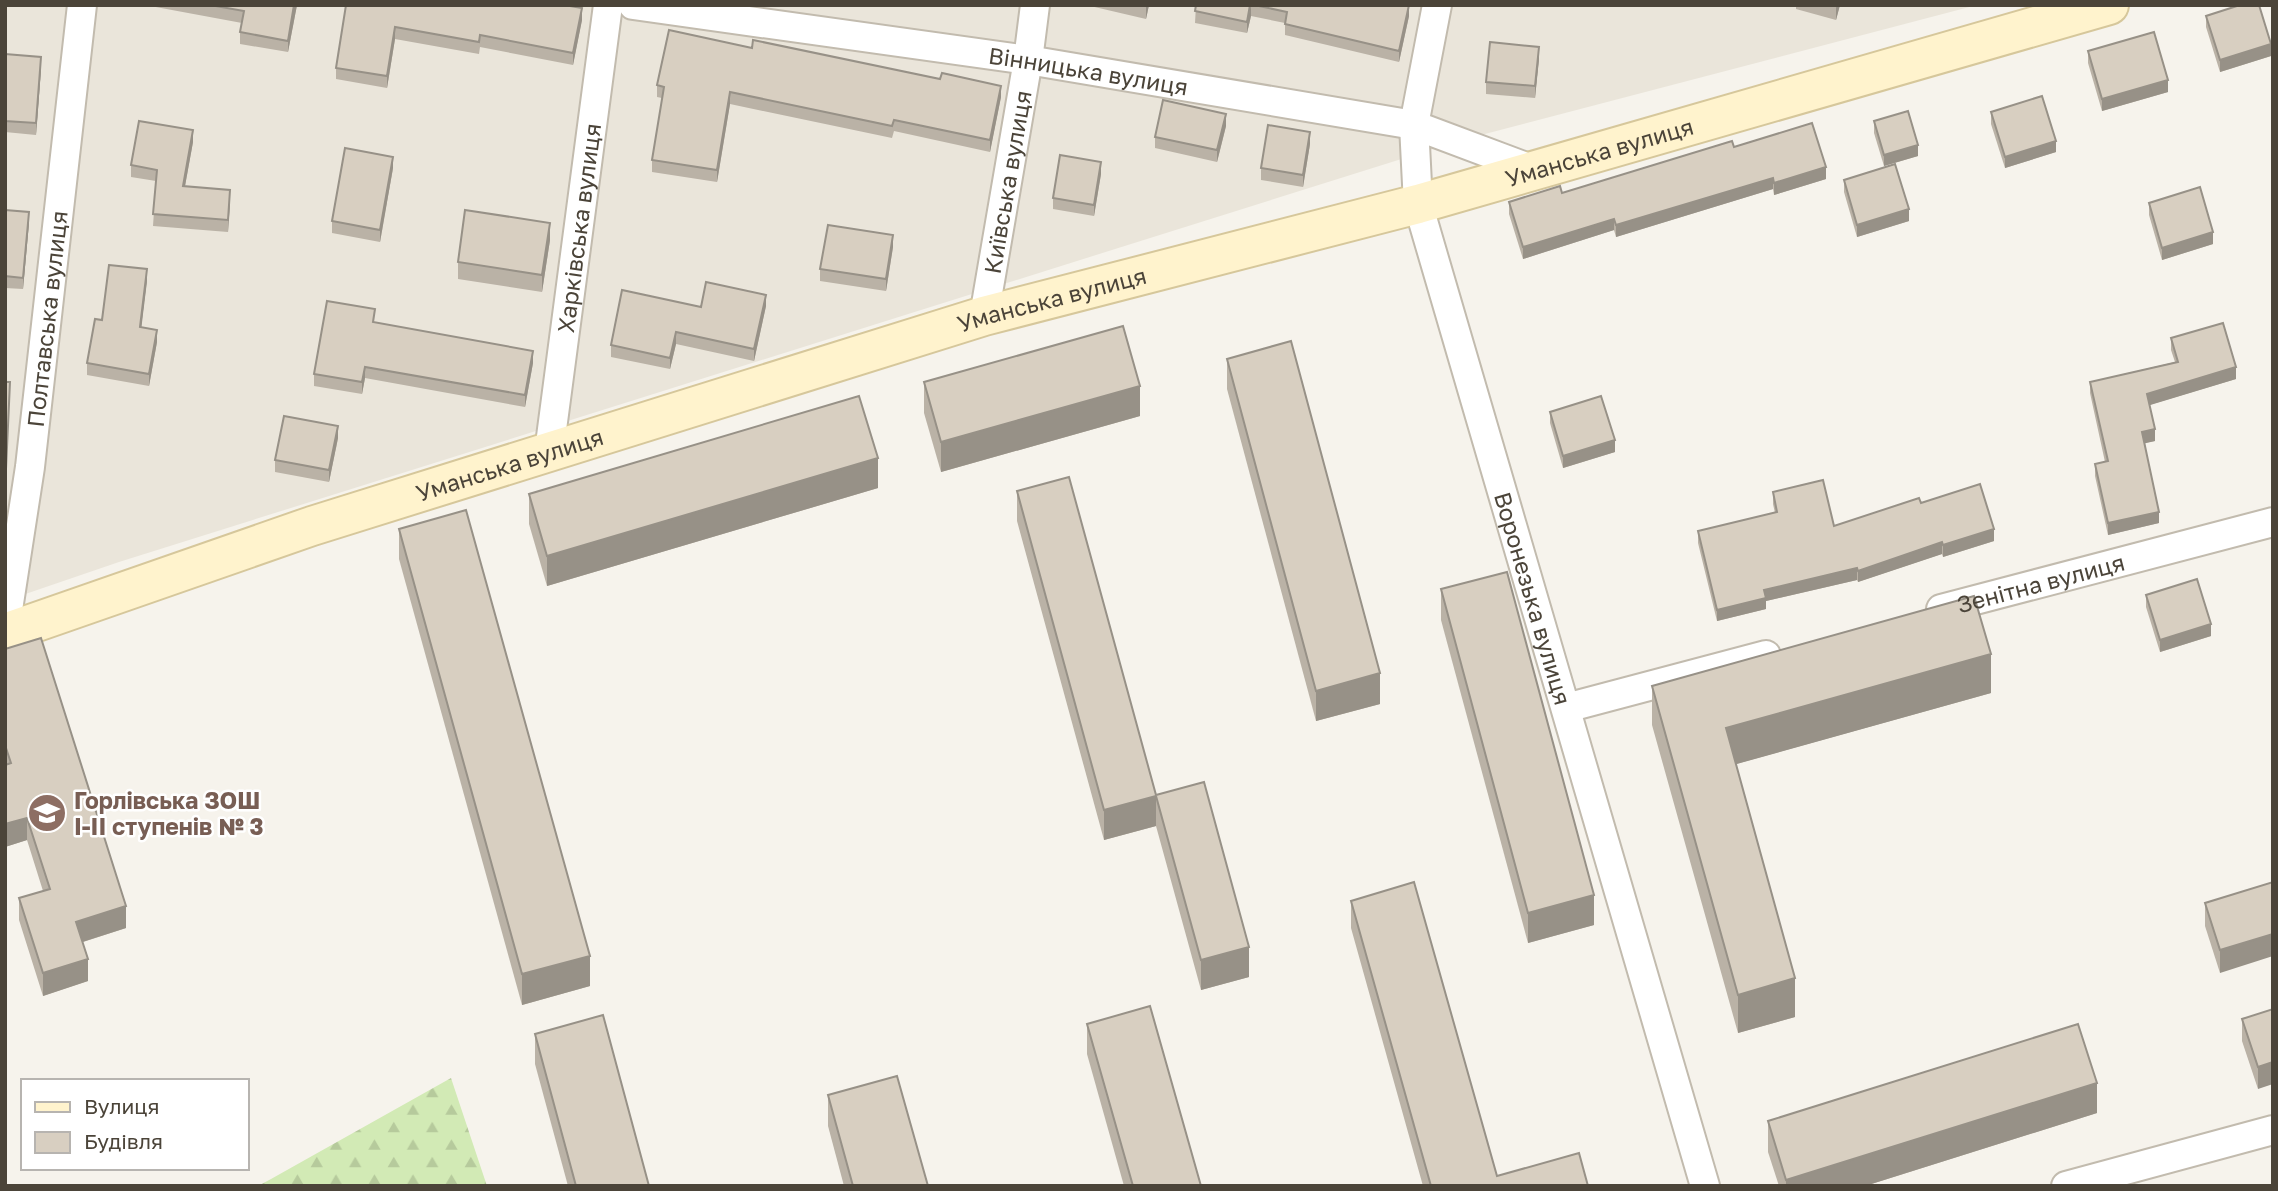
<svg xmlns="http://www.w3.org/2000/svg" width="2278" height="1191" font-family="'Golos Text',sans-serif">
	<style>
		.residential { fill: #eae5da }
		.forest { fill: url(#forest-firs) }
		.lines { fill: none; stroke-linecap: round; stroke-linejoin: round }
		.street-casing { stroke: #c2bbae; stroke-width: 32 }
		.secondary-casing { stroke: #d6c79b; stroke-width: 42 }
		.street { stroke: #fff; stroke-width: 28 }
		.secondary { stroke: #fff3cd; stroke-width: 38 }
		.wall { fill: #bab2a6 }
		.shaded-wall { fill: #979187 }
		.building { fill: #d8cfc1; stroke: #979187; stroke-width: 2 }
		.labels { text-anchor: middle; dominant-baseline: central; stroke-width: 5; stroke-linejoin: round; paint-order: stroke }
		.street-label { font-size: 23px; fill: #4b4439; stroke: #fff }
		.education-label { font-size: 23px; font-weight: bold; fill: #785e54; stroke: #fff; text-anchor: start }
	</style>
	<defs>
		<pattern id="forest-firs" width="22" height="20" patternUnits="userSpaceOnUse" patternTransform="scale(1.75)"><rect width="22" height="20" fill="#d2eab5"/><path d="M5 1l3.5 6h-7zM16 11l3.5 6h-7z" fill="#b6ca9c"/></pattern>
	</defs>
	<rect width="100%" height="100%" fill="#f6f3ec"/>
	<!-- residential -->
	<polygon class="residential" points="5,5 1977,5 1462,140 119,562 5,601"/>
	<!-- forest -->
	<polygon class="forest" points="451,1078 487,1186 258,1186 271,1179"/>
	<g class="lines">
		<defs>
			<g id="street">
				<path id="s1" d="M633,5L1028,60L1414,125L1534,170"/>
				<path id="s2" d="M1437,5L1414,125L1418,204L1705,1186"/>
				<path id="s3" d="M984,316L1028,60L1035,5"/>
				<path id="s4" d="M549,452L608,5"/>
				<path id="s5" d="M1941,609L2273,522"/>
				<path id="s6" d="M5,629L30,467L82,5"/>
				<polyline points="1566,708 1766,655"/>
				<polyline points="2066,1186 2273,1130"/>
			</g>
			<g id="secondary">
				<path id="s7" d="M5,633L312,526L984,316L1418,204L2109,5"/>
			</g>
		</defs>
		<!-- street casing -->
		<use href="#street" class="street-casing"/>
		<!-- secondary casing -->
		<use href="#secondary" class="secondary-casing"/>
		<!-- street -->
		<use href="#street" class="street"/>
		<!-- secondary -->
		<use href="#secondary" class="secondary"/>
	</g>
	<!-- wall -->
	<g class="wall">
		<polygon points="145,5 297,5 288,52 240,44 240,32 242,23"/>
		<polygon points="346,5 582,20 573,65 480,47 479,54 395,39 387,88 336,79 336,68"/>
		<polygon points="1086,5 1149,5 1146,19"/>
		<polygon points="1196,5 1409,5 1409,16 1399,62 1285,35 1285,23 1251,16 1247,33 1195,23"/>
		<polygon points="1796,5 1840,5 1836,20 1796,9"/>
		<polygon points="2206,16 2271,56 2220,72 2206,27"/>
		<polygon points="752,48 1001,97 990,152 894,131 892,138 730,104 717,182 652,172 652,160 662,98 657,97 657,85"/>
		<polygon points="2088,51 2168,92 2102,111 2088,63"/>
		<polygon points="5,54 41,69 36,135 5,132"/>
		<polygon points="1539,59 1535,98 1486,94 1486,82"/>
		<polygon points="1991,112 2056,152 2005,168 1991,124"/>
		<polygon points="1874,121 1918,156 1884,166 1874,133"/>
		<polygon points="1226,126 1217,162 1155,148 1155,137"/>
		<polygon points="193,142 185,186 230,201 228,232 153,226 156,181 131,177 131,165"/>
		<polygon points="1310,144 1303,187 1261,180 1261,168"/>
		<polygon points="1734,147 1826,179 1774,195 1773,189 1616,237 1614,230 1523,259 1509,214 1509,202 1562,193"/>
		<polygon points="393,168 380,242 332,233 332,221"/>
		<polygon points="1101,174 1094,216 1053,209 1053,198"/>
		<polygon points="1844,180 1909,221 1857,237 1844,192"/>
		<polygon points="2149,203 2213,244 2162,260 2149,215"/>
		<polygon points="5,210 29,223 23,289 5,288"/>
		<polygon points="550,240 542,292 458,279 458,262"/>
		<polygon points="893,247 886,291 820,281 820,269"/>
		<polygon points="147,281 141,327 157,342 149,386 87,375 87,363 102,320"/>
		<polygon points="766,306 754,361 676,344 670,369 611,357 611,345 701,307"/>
		<polygon points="375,323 533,363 525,407 365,378 362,394 314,386 314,374"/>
		<polygon points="2171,338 2236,379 2149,405 2155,441 2144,443 2159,523 2108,535 2095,476 2095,464 2105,462 2090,393 2090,382 2175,362 2171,350"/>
		<polygon points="1227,359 1380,704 1316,721 1227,389"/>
		<polygon points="924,382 1140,416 941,472 924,413"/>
		<polygon points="1550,412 1615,452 1563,468 1550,423"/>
		<polygon points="338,438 329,482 275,472 275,460"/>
		<polygon points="878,488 547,586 529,524 529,494"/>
		<polygon points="1017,491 1156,795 1249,977 1201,990 1156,826 1104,840 1017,521"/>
		<polygon points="1773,492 1834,526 1921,503 1994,541 1943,557 1942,554 1858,582 1857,580 1766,601 1766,609 1717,621 1698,543 1698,531 1775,513 1773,504"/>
		<polygon points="399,529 590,986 522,1005 399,559"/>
		<polygon points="1441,589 1594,925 1528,943 1441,620"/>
		<polygon points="2146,595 2211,636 2160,652 2146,607"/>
		<polygon points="5,649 126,928 83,942 88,981 43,996 19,920 19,898 43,891 27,840 5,847"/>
		<polygon points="1652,686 1991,693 1736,764 1795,1017 1738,1033 1652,725"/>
		<polygon points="2273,882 2220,973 2205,926 2205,903"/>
		<polygon points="1351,901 1497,1176 1588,1186 1423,1186 1351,928"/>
		<polygon points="2273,1009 2258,1089 2242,1041 2242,1019"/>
		<polygon points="1087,1024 1201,1186 1124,1186 1087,1054"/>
		<polygon points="535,1034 649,1186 568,1186 535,1064"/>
		<polygon points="828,1095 928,1186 844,1186 828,1126"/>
		<polygon points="2097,1113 1865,1186 1779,1186 1768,1152 1768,1121"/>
	</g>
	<!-- shaded-wall -->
	<g class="shaded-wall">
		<polygon points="294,5 297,5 288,52 288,41"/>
		<polygon points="1146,5 1149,5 1146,19"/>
		<polygon points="1251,5 1251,16 1247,33 1247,22"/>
		<polygon points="1409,5 1409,16 1399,62 1399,51"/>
		<polygon points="1837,5 1840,5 1836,20 1836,8"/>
		<polygon points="582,8 582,20 573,65 573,53"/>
		<polygon points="395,27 395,39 387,88 387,76"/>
		<polygon points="2271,44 2271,56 2220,72 2220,60"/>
		<polygon points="1539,47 1539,59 1535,98 1535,86"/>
		<polygon points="41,57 41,69 36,135 36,123"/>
		<polygon points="2168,80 2168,92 2102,111 2102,99"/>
		<polygon points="1001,86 1001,97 990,152 990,140"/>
		<polygon points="730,92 730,104 717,182 717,170"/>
		<polygon points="1226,114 1226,126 1217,162 1217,150"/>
		<polygon points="193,130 193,142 183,197 183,186"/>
		<polygon points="1310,132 1310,144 1303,187 1303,175"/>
		<polygon points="2056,141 2056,152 2005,168 2005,157"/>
		<polygon points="1918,145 1918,156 1884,166 1884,155"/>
		<polygon points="393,157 393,168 380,242 380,230"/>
		<polygon points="1101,162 1101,174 1094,216 1094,205"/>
		<polygon points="1826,167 1826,179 1774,195 1774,183"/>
		<polygon points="1773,178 1773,189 1616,237 1616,225"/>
		<polygon points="230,190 230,201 228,232 228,220"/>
		<polygon points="1909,209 1909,221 1857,237 1857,225"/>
		<polygon points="29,212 29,223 23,289 23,278"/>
		<polygon points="1614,219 1614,230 1523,259 1523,247"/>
		<polygon points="550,223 550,240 542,292 542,275"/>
		<polygon points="2213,232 2213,244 2162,260 2162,248"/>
		<polygon points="893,235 893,247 886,291 886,279"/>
		<polygon points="147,269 147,281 140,339 140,327"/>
		<polygon points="766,295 766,306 754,361 754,349"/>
		<polygon points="157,330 157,342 149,386 149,374"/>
		<polygon points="676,332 676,344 670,369 670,358"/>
		<polygon points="533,351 533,363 525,407 525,395"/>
		<polygon points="365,367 365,378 362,394 362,382"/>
		<polygon points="2236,367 2236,379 2147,406 2147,394"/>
		<polygon points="1140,386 1140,416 941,472 941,442"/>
		<polygon points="338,426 338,438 329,482 329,470"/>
		<polygon points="2155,429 2155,441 2142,444 2142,432"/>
		<polygon points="1615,440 1615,452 1563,468 1563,456"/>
		<polygon points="878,458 878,488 547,586 547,556"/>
		<polygon points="2159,512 2159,523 2108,535 2108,523"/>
		<polygon points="1994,529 1994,541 1943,557 1943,545"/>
		<polygon points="1942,542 1942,554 1858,582 1858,571"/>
		<polygon points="1857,568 1857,580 1766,601 1766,609 1717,621 1717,610 1764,590"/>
		<polygon points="2211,624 2211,636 2160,652 2160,640"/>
		<polygon points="1991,654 1991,693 1726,767 1726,728"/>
		<polygon points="1380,673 1380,704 1316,721 1316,691"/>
		<polygon points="1156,796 1156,826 1104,840 1104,810"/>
		<polygon points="27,818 27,840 5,847 5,824"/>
		<polygon points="1594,895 1594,925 1528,943 1528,913"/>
		<polygon points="126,906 126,928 76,944 76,922"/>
		<polygon points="2273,934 2273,956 2220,973 2220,950"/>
		<polygon points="1249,947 1249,977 1201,990 1201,960"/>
		<polygon points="590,956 590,986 522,1005 522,974"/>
		<polygon points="88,959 88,981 43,996 43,973"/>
		<polygon points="1795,978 1795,1017 1738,1033 1738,995"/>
		<polygon points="2273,1062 2273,1084 2258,1089 2258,1067"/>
		<polygon points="2097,1083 2097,1113 1865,1186 1786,1186 1786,1180"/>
	</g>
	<!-- building -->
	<g class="building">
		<polygon points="210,5 294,5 288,41 240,32 244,11"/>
		<polygon points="346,5 564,5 582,8 573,53 480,35 479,42 395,27 387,76 336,68"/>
		<polygon points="1196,5 1250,5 1247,22 1195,11"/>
		<polygon points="1254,5 1409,5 1399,51 1285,24 1287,12"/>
		<polygon points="2240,5 2259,5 2271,44 2220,60 2206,16"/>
		<polygon points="669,30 752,48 753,40 940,79 942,73 1001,86 990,140 894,120 892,126 730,92 717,170 652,160 664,87 657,85"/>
		<polygon points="2154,32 2168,80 2102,99 2088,51"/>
		<polygon points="1490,42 1539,47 1535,86 1486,82"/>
		<polygon points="5,54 41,57 36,123 5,121"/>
		<polygon points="2042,96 2056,141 2005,157 1991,112"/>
		<polygon points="1163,100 1226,114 1217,150 1155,137"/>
		<polygon points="1908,111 1918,145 1884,155 1874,121"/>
		<polygon points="139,121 193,130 183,186 230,190 228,220 153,214 157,170 131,165"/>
		<polygon points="1812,123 1826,167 1774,183 1773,178 1616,225 1614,219 1523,247 1509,202 1560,186 1562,193 1732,141 1734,147"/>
		<polygon points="1268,125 1310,132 1303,175 1261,168"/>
		<polygon points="345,148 393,157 380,230 332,221"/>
		<polygon points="1060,155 1101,162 1094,205 1053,198"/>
		<polygon points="1895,164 1909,209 1857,225 1844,180"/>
		<polygon points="2200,187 2213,232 2162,248 2149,203"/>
		<polygon points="5,210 29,212 23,278 5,276"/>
		<polygon points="465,210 550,223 542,275 458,262"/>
		<polygon points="828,225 893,235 886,279 820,269"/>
		<polygon points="109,265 147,269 140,327 157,330 149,374 87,363 95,319 102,320"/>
		<polygon points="706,282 766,295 754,349 676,332 670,358 611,345 622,290 701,307"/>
		<polygon points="327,301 375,309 373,322 533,351 525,395 365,367 362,382 314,374"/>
		<polygon points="2223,323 2236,367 2147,394 2155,429 2142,432 2159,512 2108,523 2095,464 2108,461 2090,382 2178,362 2171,338"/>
		<polygon points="1123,326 1140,386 941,442 924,382"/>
		<polygon points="1291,341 1380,673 1316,691 1227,359"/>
		<polygon points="5,382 10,382 6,469 5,469"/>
		<polygon points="859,396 878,458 547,556 529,494"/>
		<polygon points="1601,396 1615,440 1563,456 1550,412"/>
		<polygon points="284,416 338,426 329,470 275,460"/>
		<polygon points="1069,477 1156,795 1204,782 1249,947 1201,960 1156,796 1104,810 1017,491"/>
		<polygon points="1823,480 1834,526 1919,498 1921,503 1980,484 1994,529 1943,545 1942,542 1858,571 1857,568 1764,590 1766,598 1717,610 1698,531 1777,512 1773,492"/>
		<polygon points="466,510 590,956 522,974 399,529"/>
		<polygon points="1507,572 1594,895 1528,913 1441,589"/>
		<polygon points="2197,579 2211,624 2160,640 2146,595"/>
		<polygon points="1974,596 1991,654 1726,728 1795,978 1738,995 1652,686"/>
		<polygon points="41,638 126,906 76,922 88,959 43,973 19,898 50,889 27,818 5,824 5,765 11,763 5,745 5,649"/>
		<polygon points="1414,882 1497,1176 1579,1153 1588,1186 1431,1186 1351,901"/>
		<polygon points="2273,882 2273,934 2220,950 2205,903"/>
		<polygon points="1150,1006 1201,1186 1133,1186 1087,1024"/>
		<polygon points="2273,1009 2273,1062 2258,1067 2242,1019"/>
		<polygon points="603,1015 649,1186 576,1186 535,1034"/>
		<polygon points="2078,1024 2097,1083 1786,1180 1768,1121"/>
		<polygon points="897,1076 928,1186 853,1186 828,1095"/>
	</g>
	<!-- icons -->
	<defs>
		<symbol id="school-disc" viewBox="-11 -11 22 22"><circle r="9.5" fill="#8d6e63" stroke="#fff"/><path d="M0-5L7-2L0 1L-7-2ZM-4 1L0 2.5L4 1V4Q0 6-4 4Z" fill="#fff"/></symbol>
	</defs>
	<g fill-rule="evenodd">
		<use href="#school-disc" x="25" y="791" width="44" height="44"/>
	</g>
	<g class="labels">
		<!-- street labels -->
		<g class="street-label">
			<text stroke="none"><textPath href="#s1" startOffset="460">Вінницька вулиця</textPath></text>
			<text stroke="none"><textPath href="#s7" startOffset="1666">Уманська вулиця</textPath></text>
			<text stroke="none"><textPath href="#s3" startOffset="136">Київська вулиця</textPath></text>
			<text stroke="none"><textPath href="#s4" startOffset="226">Харківська вулиця</textPath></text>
			<text stroke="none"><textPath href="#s7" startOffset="1099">Уманська вулиця</textPath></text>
			<text stroke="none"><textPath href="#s6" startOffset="313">Полтавська вулиця</textPath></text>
			<text stroke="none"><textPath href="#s7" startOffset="532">Уманська вулиця</textPath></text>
			<text stroke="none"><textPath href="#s5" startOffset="103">Зенітна вулиця</textPath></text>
			<text stroke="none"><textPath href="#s2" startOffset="612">Воронезька вулиця</textPath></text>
		</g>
		<!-- education labels -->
		<g class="education-label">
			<text x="74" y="800">Горлівська ЗОШ<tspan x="74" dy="26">І-ІІ ступенів № 3</tspan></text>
		</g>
	</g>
	<!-- border -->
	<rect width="2278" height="1191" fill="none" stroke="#4b4439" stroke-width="14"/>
	<!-- legend -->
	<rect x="21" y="1079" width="228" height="91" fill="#ffffff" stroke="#b7b4b0" stroke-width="2"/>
	<rect x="35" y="1102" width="35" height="10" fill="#fff3cd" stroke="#b7b4b0" stroke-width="2"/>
	<text x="84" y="1114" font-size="21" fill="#4b4439">Вулиця</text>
	<rect x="35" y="1132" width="35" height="21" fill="#d8cfc1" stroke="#b7b4b0" stroke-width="2"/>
	<text x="84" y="1149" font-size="21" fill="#4b4439">Будівля</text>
</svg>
